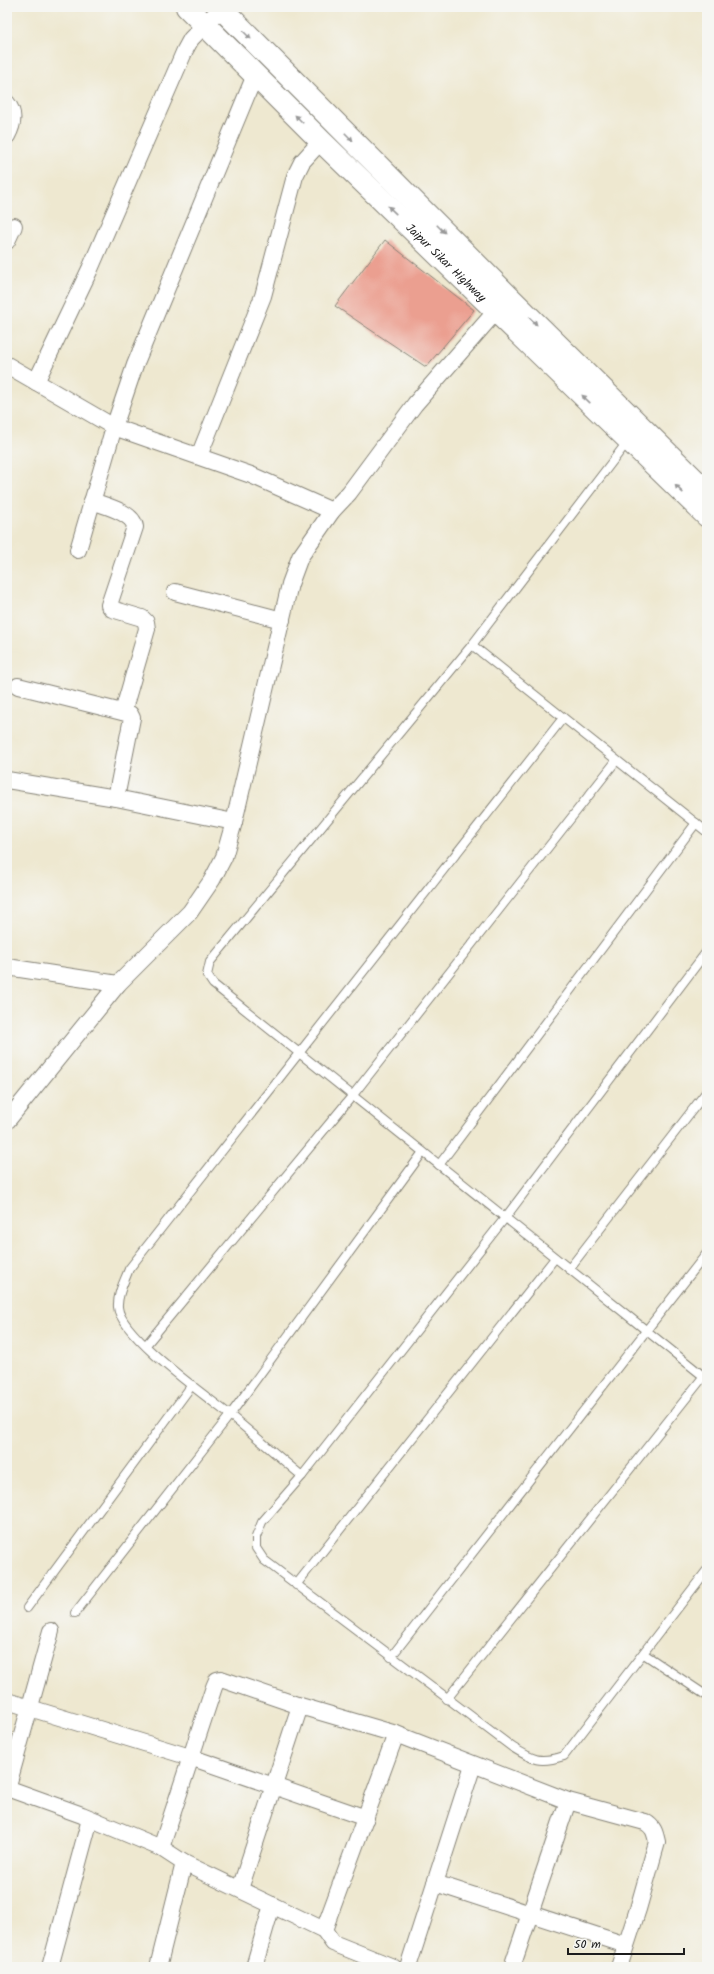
<svg xmlns="http://www.w3.org/2000/svg" width="714" height="1974" font-family="Kalam,sans-serif">
	<style>
		.building { fill: #eb9f90 }
		.lines { fill: none; stroke-linecap: round; stroke-linejoin: round }
		.lane-casing { stroke: #858276; stroke-width: 10 }
		.street-casing { stroke: #858276; stroke-width: 18 }
		.primary-casing { stroke: #858276; stroke-width: 24 }
		.lane { stroke: #fff; stroke-width: 8 }
		.street { stroke: #fff; stroke-width: 16 }
		.primary { stroke: #fff; stroke-width: 22 }
		.oneway { fill: #999 }
		.labels { text-anchor: middle; dominant-baseline: central; stroke-width: 4; stroke-linejoin: round; paint-order: stroke }
		.street-label { font-size: 12px; fill: #1c1c1c; stroke: #f6f6f2 }
	</style>
	<rect width="100%" height="100%" fill="#f6f6f2"/>
	<filter id="ink" filterUnits="userSpaceOnUse"><feTurbulence type="fractalNoise" baseFrequency=".025" numOctaves="2"/><feDisplacementMap in="SourceGraphic" scale="8" xChannelSelector="R" yChannelSelector="G"/><feConvolveMatrix kernelMatrix="1 2 1 2 8 2 1 2 1" color-interpolation-filters="sRGB"/></filter>
	<filter id="wash" filterUnits="userSpaceOnUse"><feTurbulence type="fractalNoise" baseFrequency=".012" numOctaves="4" result="noise"/><feDisplacementMap in="SourceGraphic" scale="16" xChannelSelector="R" yChannelSelector="G"/><feGaussianBlur stdDeviation="0.9" result="paint"/><feColorMatrix in="noise" values="0 0 0 0 0 0 0 0 0 0 0 0 0 0 0 0 0 1.4 0 .05"/><feComposite in="paint" operator="in"/></filter>
	<g filter="url(#wash)">
		<rect width="100%" height="100%" fill="#eee8d0"/>
		<g id="blocks">
			<!-- building -->
			<polygon class="building" points="385,240 474,310 426,367 335,306"/>
		</g>
	</g>
	<g filter="url(#ink)">
		<use href="#blocks" fill-opacity="0" stroke="#858276" stroke-width="1"/>
		<g class="lines">
			<defs>
				<g id="lane">
					<polyline points="628,441 472,645 210,962 207,975 213,984 707,1379"/>
					<polyline points="472,645 707,832"/>
					<path d="M707,951L505,1218L302,1476L262,1522L256,1537V1548L264,1560L512,1747C533,1760 539,1764 564,1756L707,1570"/>
					<polyline points="439,1165 696,823"/>
					<polyline points="569,1269 707,1091"/>
					<polyline points="146,1345 353,1095 616,761"/>
					<path d="M302,1476C278,1456 254,1435 230,1415C206,1396 120,1335 118,1307C117,1294 125,1280 129,1269L563,718"/>
					<polyline points="296,1585 555,1258"/>
					<polyline points="27,1608 192,1385"/>
					<polyline points="75,1613 230,1415 423,1152"/>
					<polyline points="644,1654 707,1696"/>
					<polyline points="391,1657 707,1253"/>
					<polyline points="447,1699 707,1372"/>
				</g>
				<g id="street">
					<path d="M7,103C15,113 13,125 7,136"/>
					<polyline points="7,241 14,226"/>
					<polyline points="7,365 114,427 251,475 332,511"/>
					<polyline points="36,382 90,269 185,50 191,39 221,8"/>
					<polyline points="199,456 263,296 295,176 302,162 321,141"/>
					<path d="M92,501C105,506 133,512 135,527L109,605L112,609L142,618L146,622L147,629L123,712"/>
					<polyline points="78,550 114,427 135,365 255,75"/>
					<polyline points="175,592 282,620"/>
					<polyline points="18,686 130,714 132,718 116,798"/>
					<polyline points="7,780 116,798 234,822"/>
					<polyline points="7,967 118,984"/>
					<polyline points="7,1121 118,984 190,912 212,880 224,857 234,822 290,584 300,557 332,511 349,493 415,404 503,303"/>
					<polyline points="7,1701 190,1757 366,1818"/>
					<polyline points="7,1788 82,1815 161,1848 184,1863 324,1930 333,1943 393,1967"/>
					<polyline points="7,1789 51,1631"/>
					<path d="M161,1848L214,1687L217,1680L221,1679L300,1706L396,1734L568,1801L645,1822C654,1827 655,1833 657,1842L638,1909L619,1967"/>
					<polyline points="435,1883 626,1945"/>
					<polyline points="240,1889 300,1706"/>
					<polyline points="324,1930 396,1734"/>
					<polyline points="50,1967 90,1819"/>
					<polyline points="158,1967 184,1863"/>
					<polyline points="254,1967 272,1905"/>
					<polyline points="408,1967 473,1765"/>
					<polyline points="512,1967 568,1801"/>
				</g>
				<g id="primary">
					<path id="s1" d="M187,7L321,141L707,516"/>
					<polyline points="220,7 509,297 707,492"/>
				</g>
			</defs>
			<!-- lane casing -->
			<use href="#lane" class="lane-casing"/>
			<!-- street casing -->
			<use href="#street" class="street-casing"/>
			<!-- primary casing -->
			<use href="#primary" class="primary-casing"/>
			<!-- lane -->
			<use href="#lane" class="lane"/>
			<!-- street -->
			<use href="#street" class="street"/>
			<!-- primary -->
			<use href="#primary" class="primary"/>
		</g>
		<!-- one-way arrows -->
		<defs><path id="oneway-solid" d="M-6-.8H1V-3.2L6.5 0L1 3.2V.8H-6Z"/></defs>
		<g class="oneway">
			<use href="#oneway-solid" transform="translate(247 35) rotate(45)"/>
			<use href="#oneway-solid" transform="translate(299 119) rotate(-135)"/>
			<use href="#oneway-solid" transform="translate(349 137) rotate(45)"/>
			<use href="#oneway-solid" transform="translate(392 210) rotate(-136)"/>
			<use href="#oneway-solid" transform="translate(441 229) rotate(45)"/>
			<use href="#oneway-solid" transform="translate(533 321) rotate(44)"/>
			<use href="#oneway-solid" transform="translate(586 399) rotate(-136)"/>
			<use href="#oneway-solid" transform="translate(679 489) rotate(-136)"/>
		</g>
	</g>
	<g class="labels">
		<!-- street labels -->
		<g class="street-label">
			<text stroke="none"><textPath href="#s1" startOffset="364">Jaipur Sikar Highway</textPath></text>
		</g>
	</g>
	<!-- margin -->
	<rect width="714" height="1974" fill="none" stroke="#f6f6f2" stroke-width="24"/>
	<!-- scale -->
	<path d="M568 1948v6h116v-6" fill="none" stroke="#1c1c1c" stroke-width="2"/>
	<text x="574" y="1948" font-size="12" fill="#1c1c1c" stroke="#f6f6f2" stroke-width="3" paint-order="stroke">50 m</text>
</svg>
